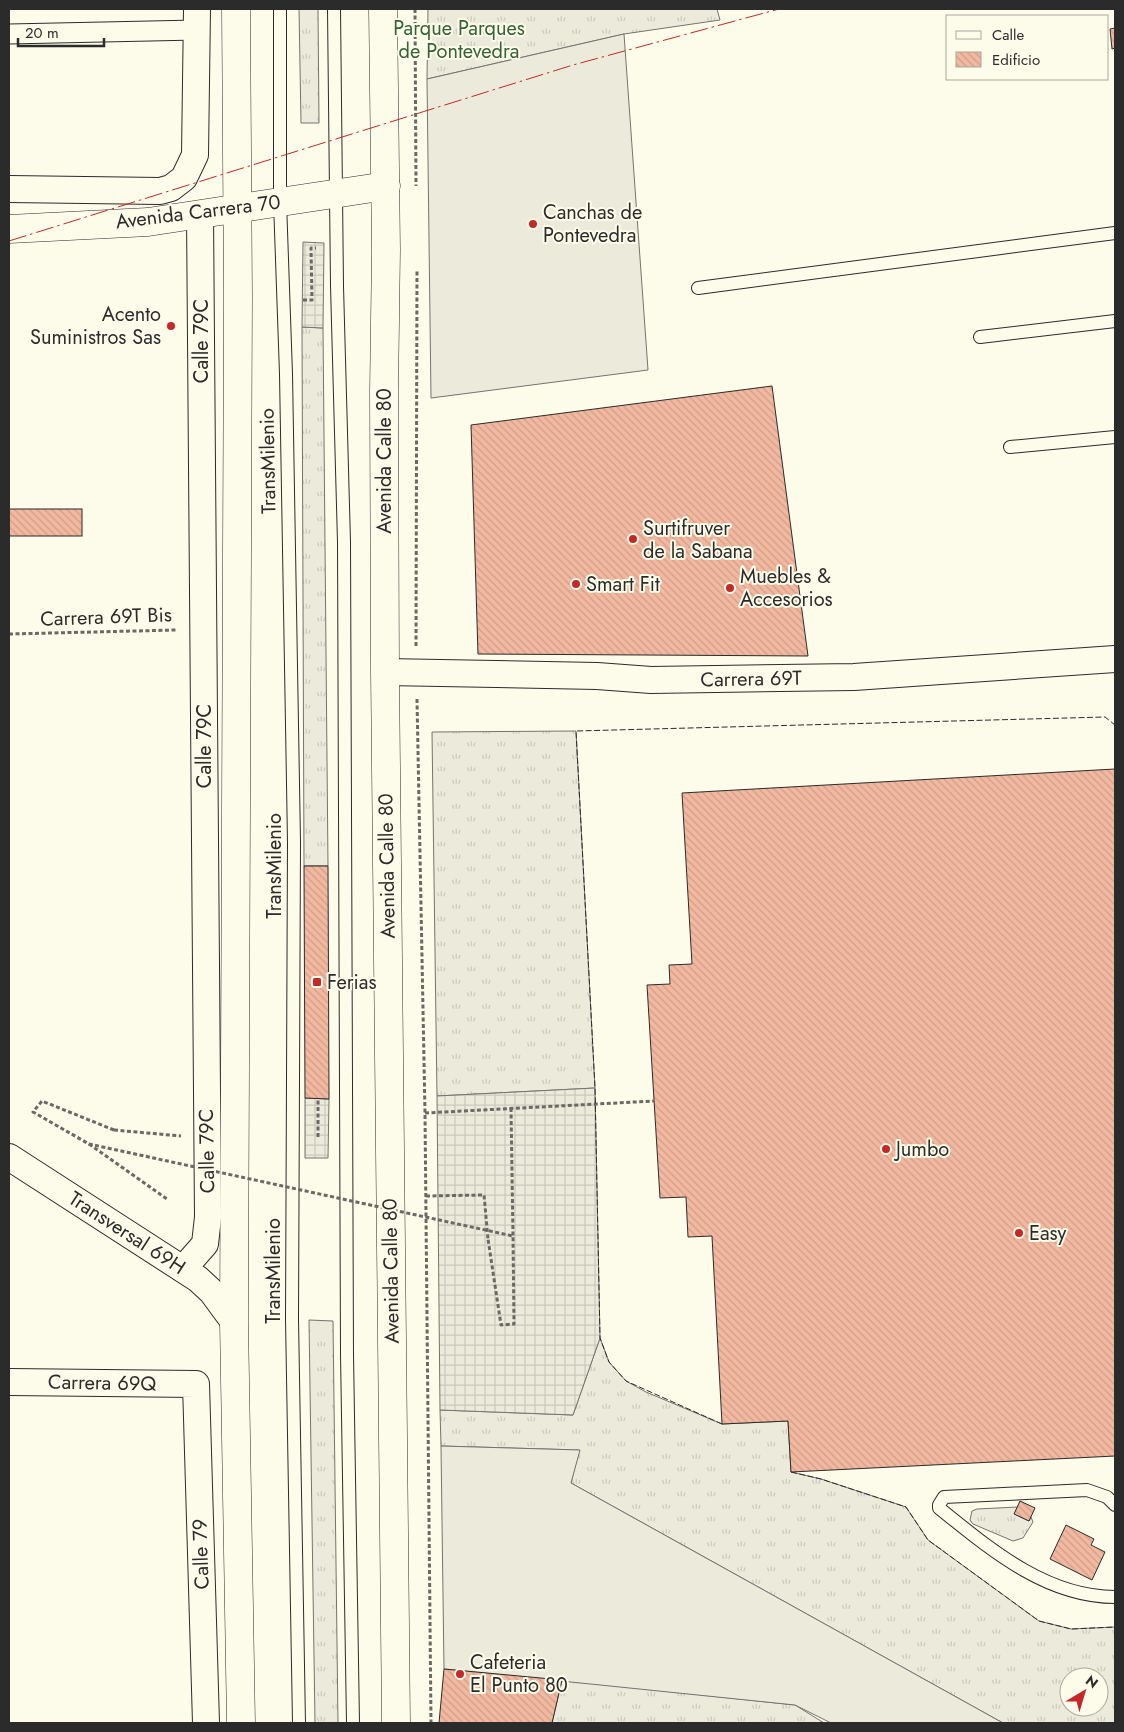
<svg xmlns="http://www.w3.org/2000/svg" width="1124" height="1732" font-family="Jost,sans-serif">
	<style>
		.grass { fill: url(#grass-tufts); stroke: #74746e; fill-rule: evenodd }
		.pitch { fill: #ecebdb; stroke: #74746e }
		.parking { fill: #eceadb; stroke: #74746e }
		.plaza { fill: url(#plaza-grid); stroke: #74746e }
		.building { fill: url(#building-back-hatch); stroke: #2b2b2b }
		.lines { fill: none; stroke-linecap: round; stroke-linejoin: round }
		.service-casing { stroke: #2b2b2b; stroke-width: 14 }
		.pedestrian-casing { stroke: #2b2b2b; stroke-width: 21 }
		.minor-casing { stroke: #2b2b2b; stroke-width: 28 }
		.secondary-casing { stroke: #2b2b2b; stroke-width: 29 }
		.trunk-casing { stroke: #2b2b2b; stroke-width: 29 }
		.path { stroke: #6a6964; stroke-width: 3; stroke-dasharray: 4 2.5; stroke-linecap: butt }
		.service { stroke: #fdfbea; stroke-width: 12 }
		.pedestrian { stroke: #fdfbea; stroke-width: 19 }
		.minor { stroke: #fdfbea; stroke-width: 26 }
		.secondary { stroke: #fdfbea; stroke-width: 28 }
		.trunk { stroke: #fdfbea; stroke-width: 28 }
		.path-bridge { stroke: #6a6964; stroke-width: 3; stroke-dasharray: 4 2.5; stroke-linecap: butt }
		.fence { stroke: #2b2b2b; stroke-width: 1; stroke-dasharray: 6 2.5; stroke-linecap: butt }
		.power { stroke: #c62828; stroke-width: 1; stroke-dasharray: 18 4 2.5 4; stroke-linecap: butt }
		.poi-dot { fill: #c62828; stroke: #fdfbea; stroke-width: 2 }
		.labels { text-anchor: middle; dominant-baseline: central; stroke-width: 4; stroke-linejoin: round; paint-order: stroke }
		.park-label { font-size: 20px; fill: #34623c; stroke: #fdfbea }
		.street-label { font-size: 20px; fill: #2b2b2b; stroke: #fdfbea }
		.poi-label { font-size: 20px; fill: #2b2b2b; stroke: #fdfbea; text-anchor: start }
	</style>
	<defs>
		<pattern id="grass-tufts" width="24" height="20" patternUnits="userSpaceOnUse" patternTransform="scale(1.25)"><rect width="24" height="20" fill="#ecebdb"/><path d="M3 7l-1-3M5 7V3M7 7l1-3M15 17l-1-3M17 17v-4M19 17l1-3" fill="none" stroke="#cbcabc"/></pattern>
		<pattern id="plaza-grid" width="8" height="8" patternUnits="userSpaceOnUse" patternTransform="scale(1.25)"><rect width="8" height="8" fill="#eceadb"/><path d="M0 4h8M4 0v8" fill="none" stroke="#cbc9bc"/></pattern>
		<pattern id="building-back-hatch" width="6" height="6" patternUnits="userSpaceOnUse" patternTransform="scale(1.25)"><rect width="6" height="6" fill="#f2b8a0"/><path d="M-1 5l2 2M0 0l6 6M5-1l2 2" fill="none" stroke="#d09e8a"/></pattern>
	</defs>
	<rect width="100%" height="100%" fill="#fdfbea"/>
	<!-- grass -->
	<g class="grass">
		<polygon points="299,9 318,9 319,123 301,123"/>
		<polygon points="428,9 717,9 720,20 624,34 427,79"/>
		<polygon points="302,327 323,328 328,866 304,866"/>
		<polygon points="576,731 595,1088 437,1096 432,732"/>
		<polygon points="309,1320 333,1321 338,1723 315,1723"/>
		<path d="M600,1338L609,1362L626,1381L646,1392L722,1424L788,1421L791,1472L821,1479L906,1507L928,1540L1039,1621L1071,1629L1115,1627V1723H1003L571,1483L579,1450L441,1446L440,1410L573,1415ZM1069,1677H1099V1707H1069Z"/>
		<polygon points="1018,1507 1015,1514 1029,1521 1031,1517 1033,1522 1023,1538 1013,1541 973,1524 970,1520 972,1511 977,1509"/>
		<polygon points="562,1680 795,1705 824,1723 552,1723"/>
	</g>
	<!-- pitch -->
	<polygon class="pitch" points="624,34 648,370 431,398 427,79"/>
	<!-- parking -->
	<polygon class="parking" points="441,1446 580,1450 571,1483 1003,1723 831,1723 795,1705 444,1669"/>
	<!-- plaza -->
	<g class="plaza">
		<polygon points="303,242 324,243 323,328 302,327"/>
		<polygon points="595,1088 600,1338 573,1415 440,1410 437,1096"/>
		<polygon points="305,1098 329,1099 328,1158 305,1158"/>
	</g>
	<!-- building -->
	<g class="building">
		<polygon points="1115,28 1115,48 1112,49 1110,29"/>
		<polygon points="772,386 808,656 478,654 471,425"/>
		<rect x="9" y="509" width="73" height="27"/>
		<polygon points="1115,769 1115,1456 791,1472 788,1421 722,1424 712,1236 688,1237 686,1197 660,1198 647,985 670,984 669,965 692,964 682,793"/>
		<polygon points="304,866 328,866 329,1099 305,1098"/>
		<polygon points="1020,1501 1035,1508 1029,1521 1014,1514"/>
		<polygon points="1066,1525 1094,1539 1091,1545 1105,1552 1092,1580 1050,1559"/>
		<polygon points="444,1669 562,1680 552,1723 439,1723"/>
	</g>
	<g class="lines">
		<defs>
			<g id="service">
				<polyline points="280,9 280,202 286,374 294,842 292,1319 299,1723"/>
				<polyline points="334,9 337,286 344,542 347,1354 353,1723"/>
				<polyline points="698,288 1115,233"/>
				<polyline points="980,337 1115,321"/>
				<polyline points="1010,447 1115,437"/>
				<path d="M1115,1505L1107,1497L1087,1490L944,1497L939,1505V1508C990,1549 1046,1597 1115,1597"/>
			</g>
			<polyline id="pedestrian" points="9,34 197,30"/>
			<g id="minor">
				<polyline points="9,189 160,191 171,188 184,178 195,155 197,9"/>
				<polyline points="385,672 597,676 651,680 854,677 1115,659"/>
				<polyline points="9,1157 198,1279 212,1292 234,1322"/>
				<polyline points="183,1269 205,1244 208,1217 200,214"/>
				<polyline points="9,1382 196,1384 206,1723"/>
			</g>
			<polyline id="secondary" points="9,229 148,222 386,186"/>
			<g id="trunk">
				<polyline points="236,9 238,296 234,1322 241,1723"/>
				<polyline points="383,9 386,250 384,392 385,672 396,1723"/>
			</g>
		</defs>
		<!-- service casing -->
		<use href="#service" class="service-casing"/>
		<!-- pedestrian casing -->
		<use href="#pedestrian" class="pedestrian-casing"/>
		<!-- minor casing -->
		<use href="#minor" class="minor-casing"/>
		<!-- secondary casing -->
		<use href="#secondary" class="secondary-casing"/>
		<!-- trunk casing -->
		<use href="#trunk" class="trunk-casing"/>
		<!-- path -->
		<g class="path">
			<polyline points="415,9 416,186"/>
			<polyline points="303,300 312,300 311,248 316,248"/>
			<polyline points="9,634 176,630"/>
			<polyline points="416,646 417,269"/>
			<polyline points="417,699 425,1113 431,1723"/>
			<polyline points="511,1108 513,1236"/>
			<polyline points="425,1113 654,1101"/>
			<polyline points="114,1130 181,1136"/>
			<polyline points="318,1137 318,1099"/>
			<polyline points="89,1144 167,1199"/>
			<polyline points="426,1196 484,1195 488,1239"/>
		</g>
		<!-- service -->
		<use href="#service" class="service"/>
		<!-- pedestrian -->
		<use href="#pedestrian" class="pedestrian"/>
		<!-- minor -->
		<use href="#minor" class="minor"/>
		<!-- secondary -->
		<use href="#secondary" class="secondary"/>
		<!-- trunk -->
		<use href="#trunk" class="trunk"/>
		<!-- path-bridge -->
		<polyline class="path-bridge" points="114,1130 42,1101 33,1112 89,1144 513,1236 514,1324 501,1325 488,1239"/>
		<!-- fence -->
		<g class="fence">
			<polyline points="722,1424 626,1381 609,1362 600,1338 595,1088 576,731 1105,717 1115,725"/>
			<polyline points="791,1472 821,1479 906,1507 928,1540 1039,1621 1071,1629 1115,1627"/>
		</g>
		<!-- power -->
		<polyline class="power" points="9,241 573,65 779,9"/>
	</g>
	<!-- markers -->
	<g class="poi-dot">
		<circle cx="533" cy="224" r="5"/>
		<circle cx="171" cy="326" r="5"/>
		<circle cx="633" cy="539" r="5"/>
		<circle cx="576" cy="584" r="5"/>
		<circle cx="730" cy="588" r="5"/>
		<rect x="312" y="977" width="10" height="10" rx="2.5"/>
		<circle cx="886" cy="1149" r="5"/>
		<circle cx="1019" cy="1233" r="5"/>
		<circle cx="460" cy="1674" r="5"/>
	</g>
	<g class="labels">
		<!-- park labels -->
		<g class="park-label">
			<text x="459" y="28">Parque Parques<tspan x="459" dy="23">de Pontevedra</tspan></text>
		</g>
		<!-- street labels -->
		<g class="street-label">
			<text transform="translate(198 212) rotate(-7)">Avenida Carrera 70</text>
			<text transform="translate(201 341) rotate(-90)">Calle 79C</text>
			<text transform="translate(268 461) rotate(-91)">TransMilenio</text>
			<text transform="translate(384 461) rotate(-90)">Avenida Calle 80</text>
			<text transform="translate(106 617) rotate(-2)">Carrera 69T Bis</text>
			<text transform="translate(751 679) rotate(-1)">Carrera 69T</text>
			<text transform="translate(204 746) rotate(-90)">Calle 79C</text>
			<text transform="translate(274 866) rotate(-90)">TransMilenio</text>
			<text transform="translate(387 866) rotate(-91)">Avenida Calle 80</text>
			<text transform="translate(207 1151) rotate(-91)">Calle 79C</text>
			<text transform="translate(127 1233) rotate(33)">Transversal 69H</text>
			<text transform="translate(273 1271) rotate(-90)">TransMilenio</text>
			<text transform="translate(391 1271) rotate(-91)">Avenida Calle 80</text>
			<text transform="translate(102 1383) rotate(1)">Carrera 69Q</text>
			<text transform="translate(201 1554) rotate(-92)">Calle 79</text>
		</g>
		<!-- poi labels -->
		<g class="poi-label">
			<text x="543" y="212">Canchas de<tspan x="543" dy="23">Pontevedra</tspan></text>
			<text x="161" y="314" text-anchor="end">Acento<tspan x="161" dy="23">Suministros Sas</tspan></text>
			<text x="643" y="528">Surtifruver<tspan x="643" dy="23">de la Sabana</tspan></text>
			<text x="740" y="576">Muebles &amp;<tspan x="740" dy="23">Accesorios</tspan></text>
			<text x="586" y="584">Smart Fit</text>
			<text x="327" y="982">Ferias</text>
			<text x="896" y="1149">Jumbo</text>
			<text x="1029" y="1233">Easy</text>
			<text x="470" y="1662">Cafeteria<tspan x="470" dy="23">El Punto 80</tspan></text>
		</g>
	</g>
	<!-- border -->
	<rect width="1124" height="1732" fill="none" stroke="#2b2b2b" stroke-width="20"/>
	<!-- legend -->
	<rect x="946" y="15" width="162" height="65" fill="#fdfbea" stroke="#a9a89e"/>
	<rect x="956" y="31" width="25" height="8" fill="#fdfbea" stroke="#a9a89e"/>
	<text x="992" y="40" font-size="15" fill="#2b2b2b">Calle</text>
	<rect x="956" y="52" width="25" height="15" fill="url(#building-back-hatch)" stroke="#a9a89e"/>
	<text x="992" y="65" font-size="15" fill="#2b2b2b">Edificio</text>
	<!-- north arrow -->
	<g transform="translate(1084 1692) rotate(38)"><circle r="24" fill="#fdfbea" stroke="#a9a89e"/>
	<path d="M0-4L9 19L0 12L-9 19Z" fill="#c62828"/>
	<text y="-8" font-size="14" font-weight="bold" text-anchor="middle" fill="#2b2b2b">N</text>
	</g>
	<!-- scale -->
	<path d="M18 38v8h86v-8" fill="none" stroke="#2b2b2b" stroke-width="2.5"/>
	<text x="25" y="38" font-size="15" fill="#2b2b2b" stroke="#fdfbea" stroke-width="4" paint-order="stroke">20 m</text>
</svg>
